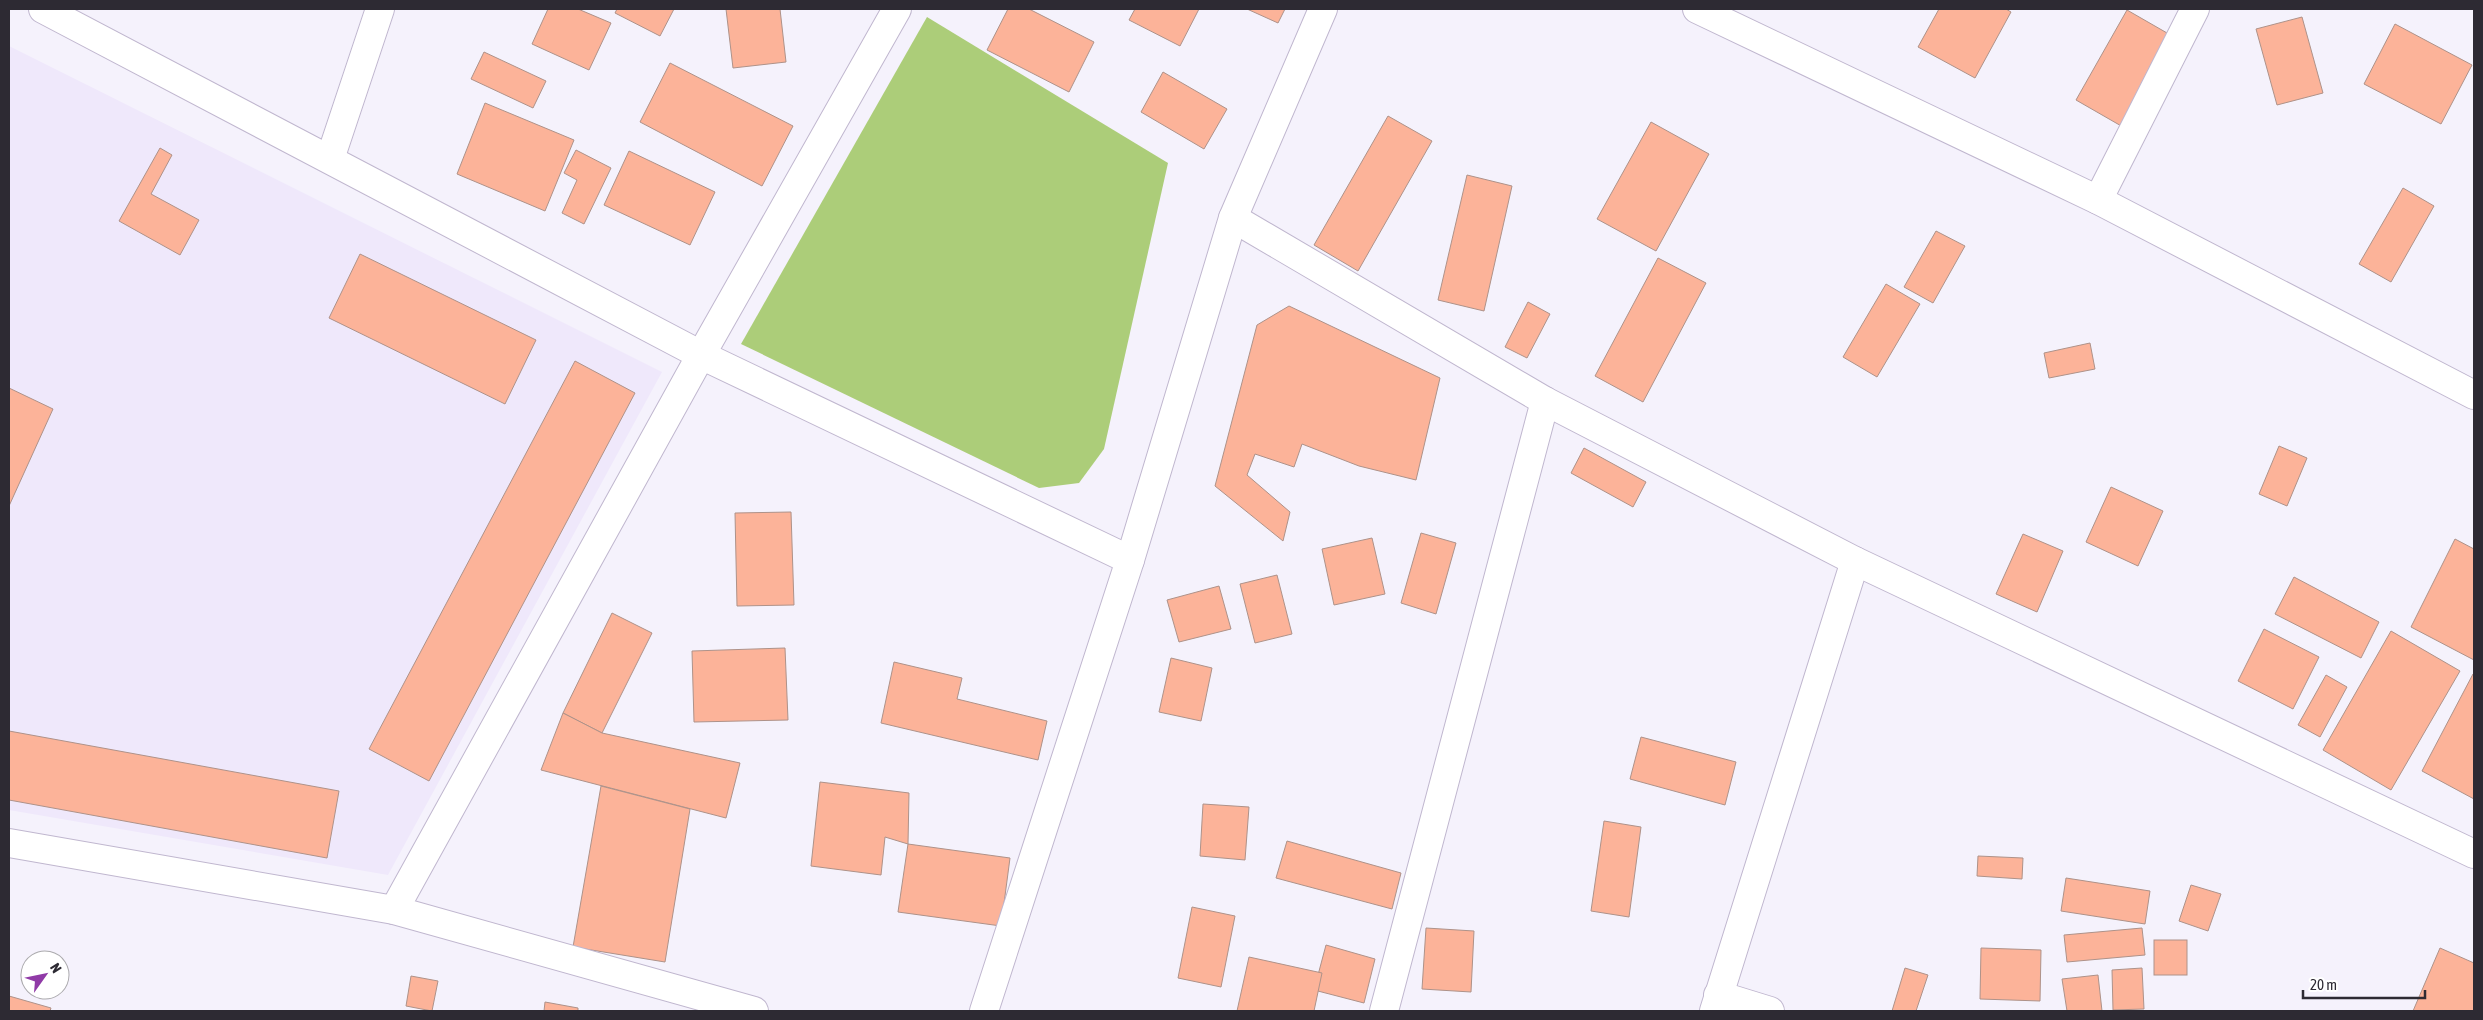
<svg xmlns="http://www.w3.org/2000/svg" width="2483" height="1020" font-family="'Asap Condensed',sans-serif">
	<style>
		.built { fill: #efe8fb }
		.forest { fill: #accd79 }
		.building { fill: #fcb399; stroke: #ae9289 }
		.lines { fill: none; stroke-linecap: round; stroke-linejoin: round }
		.minor-casing { stroke: #c0b7cf; stroke-width: 30 }
		.minor { stroke: #fff; stroke-width: 28 }
	</style>
	<rect width="100%" height="100%" fill="#f5f2fc"/>
	<!-- built -->
	<polygon class="built" points="9,46 662,372 388,875 9,810"/>
	<!-- forest -->
	<polygon class="forest" points="927,17 1168,163 1104,449 1079,483 1039,488 741,344"/>
	<!-- building -->
	<g class="building">
		<polygon points="548,9 578,9 611,23 589,70 532,44"/>
		<polygon points="617,9 674,9 660,36 615,13"/>
		<polygon points="726,9 780,9 786,62 733,68"/>
		<polygon points="1008,9 1029,9 1094,42 1069,92 987,50"/>
		<polygon points="1135,9 1199,9 1180,46 1129,20"/>
		<polygon points="1247,9 1285,9 1278,23"/>
		<polygon points="1939,9 2006,9 2011,12 1975,78 1918,47"/>
		<polygon points="2127,10 2174,37 2123,127 2076,100"/>
		<polygon points="2302,17 2323,93 2277,105 2256,29"/>
		<polygon points="2395,24 2472,65 2441,124 2364,84"/>
		<polygon points="484,52 546,81 533,108 471,79"/>
		<polygon points="670,63 793,126 762,186 640,122"/>
		<polygon points="1163,72 1227,109 1204,149 1141,112"/>
		<polygon points="485,103 574,140 545,211 457,174"/>
		<polygon points="1388,116 1432,141 1358,271 1314,245"/>
		<polygon points="1651,122 1709,154 1656,251 1597,219"/>
		<polygon points="160,148 172,155 151,194 199,220 180,255 119,221"/>
		<polygon points="576,150 611,168 584,224 562,213 577,180 564,173"/>
		<polygon points="629,151 715,192 690,245 604,205"/>
		<polygon points="1467,175 1512,186 1484,311 1438,300"/>
		<polygon points="2403,188 2434,206 2391,282 2359,264"/>
		<polygon points="1936,231 1965,246 1933,303 1904,287"/>
		<polygon points="360,254 536,340 505,404 329,318"/>
		<polygon points="1658,258 1706,283 1643,402 1595,376"/>
		<polygon points="1886,284 1920,304 1877,377 1843,357"/>
		<polygon points="1528,302 1550,314 1527,358 1505,347"/>
		<polygon points="1289,306 1440,378 1416,480 1359,466 1302,444 1294,467 1255,454 1247,475 1290,512 1283,541 1215,486 1257,325"/>
		<polygon points="2090,343 2095,369 2049,378 2044,353"/>
		<polygon points="575,361 635,393 429,781 369,749"/>
		<polygon points="9,388 53,409 9,506"/>
		<polygon points="2279,446 2307,458 2287,506 2259,494"/>
		<polygon points="1584,448 1646,482 1633,507 1571,473"/>
		<polygon points="2111,487 2163,511 2138,566 2086,542"/>
		<polygon points="791,512 794,605 737,606 735,513"/>
		<polygon points="1421,533 1456,543 1436,614 1401,603"/>
		<polygon points="2023,534 2063,551 2037,612 1996,594"/>
		<polygon points="1372,538 1385,594 1334,605 1322,549"/>
		<polygon points="2455,539 2474,549 2474,660 2411,627"/>
		<polygon points="1277,575 1292,634 1255,643 1240,584"/>
		<polygon points="2294,577 2379,622 2361,658 2275,614"/>
		<polygon points="1219,586 1231,629 1179,642 1167,600"/>
		<polygon points="612,613 652,633 602,733 563,713"/>
		<polygon points="2264,629 2319,657 2293,709 2238,681"/>
		<polygon points="2391,631 2460,671 2391,790 2323,750"/>
		<polygon points="785,648 788,720 694,722 692,651"/>
		<polygon points="1171,658 1212,668 1201,721 1159,712"/>
		<polygon points="894,662 962,678 957,699 1047,721 1038,760 881,723"/>
		<polygon points="2473,674 2474,674 2474,799 2422,771"/>
		<polygon points="2326,675 2347,687 2320,737 2298,725"/>
		<polygon points="563,713 602,733 740,763 726,818 541,770"/>
		<polygon points="9,731 339,791 327,858 9,800"/>
		<polygon points="1641,737 1736,762 1725,805 1630,779"/>
		<polygon points="820,782 909,793 908,844 885,837 881,875 811,866"/>
		<polygon points="601,786 690,809 665,962 573,947"/>
		<polygon points="1203,804 1249,807 1245,860 1200,856"/>
		<polygon points="1604,821 1641,827 1629,917 1591,911"/>
		<polygon points="1287,841 1401,873 1392,909 1276,878"/>
		<polygon points="908,844 1010,858 1001,926 898,912"/>
		<polygon points="1978,856 2023,858 2022,879 1977,876"/>
		<polygon points="2066,878 2150,891 2145,924 2061,911"/>
		<polygon points="2191,885 2221,894 2208,931 2179,921"/>
		<polygon points="1192,907 1235,916 1221,987 1178,978"/>
		<polygon points="1426,928 1474,931 1471,992 1422,989"/>
		<polygon points="2142,928 2145,955 2067,962 2064,935"/>
		<rect x="2154" y="940" width="33" height="35"/>
		<polygon points="1326,945 1375,959 1364,1003 1314,990"/>
		<polygon points="1981,948 2041,950 2040,1001 1980,999"/>
		<polygon points="2440,948 2474,963 2474,1011 2413,1011"/>
		<polygon points="1249,957 1322,973 1314,1011 1237,1011"/>
		<polygon points="1905,968 1928,975 1916,1011 1892,1011"/>
		<polygon points="2142,968 2144,1009 2113,1010 2112,970"/>
		<polygon points="2098,975 2102,1011 2067,1011 2062,979"/>
		<polygon points="411,976 438,981 432,1011 406,1006"/>
		<polygon points="9,996 51,1008 50,1011 9,1011"/>
		<polygon points="545,1002 578,1008 578,1011 544,1011"/>
	</g>
	<g class="lines">
		<defs>
			<g id="minor">
				<polyline points="43,9 701,355 1130,560"/>
				<polyline points="1697,9 2098,200 2474,395"/>
				<polyline points="330,159 380,9"/>
				<polyline points="2098,200 2195,9"/>
				<polyline points="1233,218 1545,401 1855,561 2474,854"/>
				<polyline points="9,843 394,910 754,1011"/>
				<polyline points="394,910 701,355 897,9"/>
				<polyline points="1718,995 1770,1011"/>
				<polyline points="984,1011 1130,560 1233,218 1323,9"/>
				<polyline points="1384,1011 1545,401"/>
				<polyline points="1714,1011 1855,561"/>
			</g>
		</defs>
		<!-- minor casing -->
		<use href="#minor" class="minor-casing"/>
		<!-- minor -->
		<use href="#minor" class="minor"/>
	</g>
	<!-- border -->
	<rect width="2483" height="1020" fill="none" stroke="#2d2a33" stroke-width="20"/>
	<!-- north arrow -->
	<g transform="translate(45 975) rotate(57)"><circle r="24" fill="#ffffff" stroke="#abaaad"/>
	<path d="M0-4L9 19L0 12L-9 19Z" fill="#903aa7"/>
	<text y="-8" font-size="14" font-weight="bold" text-anchor="middle" fill="#2d2a33">N</text>
	</g>
	<!-- scale -->
	<path d="M2303 990v8h122v-8" fill="none" stroke="#2d2a33" stroke-width="2.5"/>
	<text x="2310" y="990" font-size="15" fill="#2d2a33" stroke="#ffffff" stroke-width="4" paint-order="stroke">20 m</text>
</svg>
